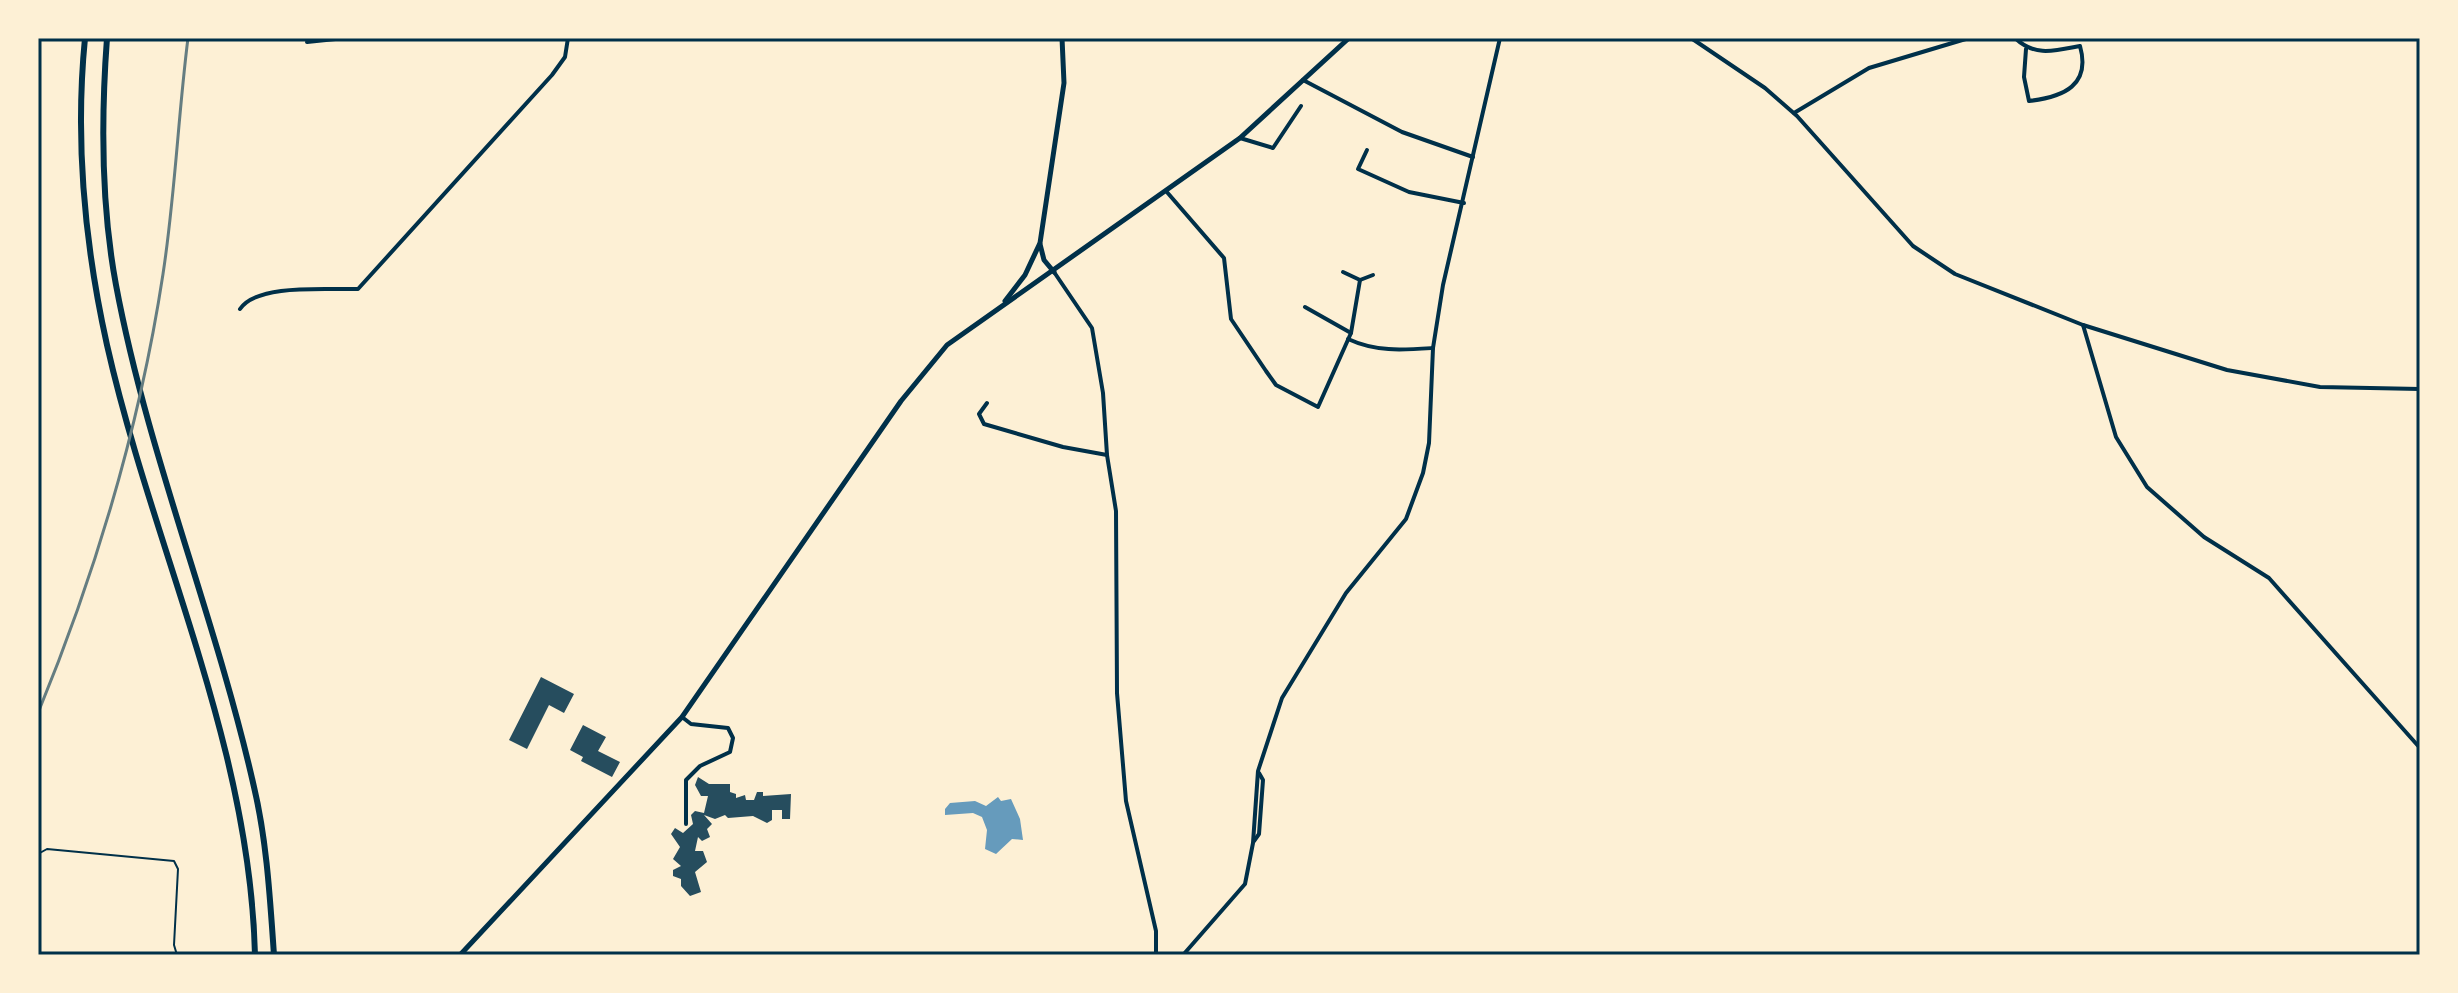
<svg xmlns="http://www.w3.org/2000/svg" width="2458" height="993" font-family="'Work Sans',sans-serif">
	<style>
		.water { fill: #669bbc }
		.building { fill: #264d5e }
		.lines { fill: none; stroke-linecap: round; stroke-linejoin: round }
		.service { stroke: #003049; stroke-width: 2 }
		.minor { stroke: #003049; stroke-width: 4 }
		.secondary { stroke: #003049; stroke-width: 5 }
		.trunk { stroke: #003049; stroke-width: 6 }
		.rail { stroke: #657d81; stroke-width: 3 }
		.neatline { fill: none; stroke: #003049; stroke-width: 3 }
	</style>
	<rect width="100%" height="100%" fill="#fdf0d5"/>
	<!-- water -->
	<polygon class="water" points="998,797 1001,801 1011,799 1020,819 1023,840 1012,839 996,854 985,849 987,830 982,817 973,813 945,815 945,809 950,803 975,801 986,806"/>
	<!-- building -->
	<g class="building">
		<polygon points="541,677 574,694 564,713 549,705 527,749 509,740"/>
		<polygon points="583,725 606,737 598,751 620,762 612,777 581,761 583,757 570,750"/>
		<polygon points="698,777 709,784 730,784 730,792 736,794 736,798 745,795 746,800 754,800 757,792 763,792 763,796 791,794 790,819 782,819 782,810 772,810 772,820 767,823 753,816 728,818 725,815 715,819 704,815 712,824 707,829 710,837 702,841 698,837 695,851 703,851 707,862 695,872 701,892 690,896 681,886 681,879 673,876 673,870 681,866 673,859 680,847 671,834 675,828 683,833 693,824 691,815 695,811 704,813 708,796 701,796 695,785"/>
	</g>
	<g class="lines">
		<!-- service -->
		<polyline class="service" points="38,854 47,849 174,861 178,869 174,945 177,955"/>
		<!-- minor -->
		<g class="minor">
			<polyline points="1691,38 1765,88 1797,116 1913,246 1955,274 2083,325 2227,370 2320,387 2420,389"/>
			<path d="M2015,38C2035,57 2054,51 2080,46C2091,85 2064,97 2029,101L2024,77L2026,49"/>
			<polyline points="307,42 345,38"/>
			<polyline points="1303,80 1402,132 1473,157"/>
			<polyline points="1794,113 1869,68 1969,38"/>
			<polyline points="1240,138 1273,148 1301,106"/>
			<polyline points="1367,150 1358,169 1409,192 1464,203"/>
			<polyline points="1166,191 1224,258 1231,319 1266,371 1276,385 1318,407 1351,333 1305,307"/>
			<polyline points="1054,272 1092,328 1103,393 1107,455 1116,511 1117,693 1126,801 1156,931 1156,955"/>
			<polyline points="1343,272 1360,280 1373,275"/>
			<path d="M240,309C257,283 328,290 358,289L552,75L565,57L568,38"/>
			<polyline points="2083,325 2116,437 2147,487 2204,537 2269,578 2420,748"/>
			<polyline points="1351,333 1360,280"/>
			<path d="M1348,339C1376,352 1402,350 1433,348"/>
			<polyline points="987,403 979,414 984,424 1063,447 1107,455"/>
			<polyline points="682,717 691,724 728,728 733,738 730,752 700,766 686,780 686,824"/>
			<polyline points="1254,841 1259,834 1263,780 1259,773"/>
			<polyline points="1183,955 1245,884 1253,843 1258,771 1282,698 1346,593 1406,519 1423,473 1429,443 1433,348 1443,285 1500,38"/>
		</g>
		<!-- secondary -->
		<g class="secondary">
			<polyline points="1040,244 1044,260 1054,272"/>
			<polyline points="1005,301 1025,275 1040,243 1064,83 1062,38"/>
			<polyline points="460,955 682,717 901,401 947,345 1240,138 1349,38"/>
		</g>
		<!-- trunk -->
		<g class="trunk">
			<path d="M85,38C75,139 85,246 107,345C153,549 250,743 255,955"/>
			<path d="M107,38C101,119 101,205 116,285C148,456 216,618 254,787C267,842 270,899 274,955"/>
		</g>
		<!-- rail -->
		<path class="rail" d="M38,713C96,572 140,425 163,274C175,196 178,117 188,38"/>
	</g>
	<!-- border -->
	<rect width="2458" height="993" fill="none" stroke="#fdf0d5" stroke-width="80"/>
	<rect x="40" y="40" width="2378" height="913" class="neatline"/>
</svg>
